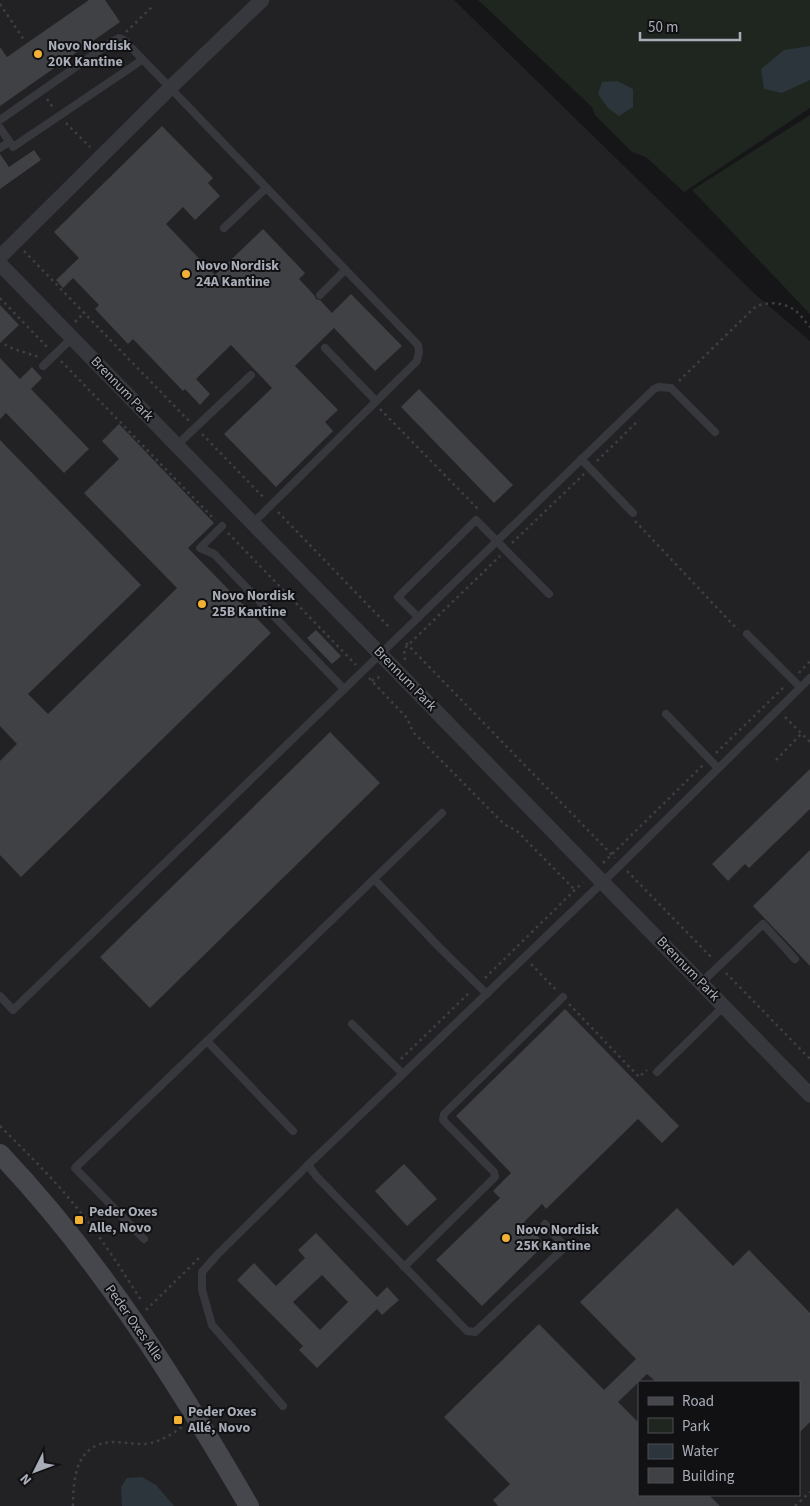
<svg xmlns="http://www.w3.org/2000/svg" width="810" height="1506" font-family="'Source Sans 3',sans-serif">
	<style>
		.built { fill: #222225; fill-rule: evenodd }
		.green { fill: #1e261f }
		.water { fill: #2c353c }
		.building { fill: #404145; fill-rule: evenodd }
		.lines { fill: none; stroke-linecap: round; stroke-linejoin: round }
		.path { stroke: #3d3f44; stroke-width: 2.5; stroke-dasharray: 2.5 4; stroke-linecap: butt }
		.lane { stroke: #37383d; stroke-width: 8 }
		.street { stroke: #37383d; stroke-width: 15 }
		.secondary { stroke: #45474d; stroke-width: 20 }
		.poi-dot { fill: #f2b134; stroke: #111113; stroke-width: 2 }
		.labels { text-anchor: middle; dominant-baseline: central; stroke-width: 4; stroke-linejoin: round; paint-order: stroke }
		.poi-label { font-size: 14px; font-weight: bold; fill: #a8adb8; stroke: #111113; text-anchor: start }
		.street-label { font-size: 14px; fill: #a8adb8; stroke: #111113 }
	</style>
	<rect width="100%" height="100%" fill="#161618"/>
	<!-- built -->
	<path class="built" d="M0,0H454L756,295L810,341V1506H0ZM639,1382H799V1495H639Z"/>
	<!-- green -->
	<g class="green">
		<polygon points="478,0 810,0 810,108 684,192 646,157 632,152 595,115 592,107"/>
		<polygon points="810,115 810,314 692,190"/>
	</g>
	<!-- water -->
	<g class="water">
		<polygon points="810,46 810,80 782,93 764,89 761,69 784,50"/>
		<polygon points="617,81 633,89 633,107 619,116 608,108 598,94 602,82"/>
		<polygon points="142,1477 156,1485 174,1506 122,1506 121,1487 127,1478"/>
	</g>
	<!-- building -->
	<g class="building">
		<polygon points="89,0 105,0 120,22 0,106 0,47 7,57"/>
		<polygon points="162,126 213,178 208,183 220,196 195,220 183,207 166,224 215,275 263,229 305,273 299,279 314,295 316,299 320,300 332,313 351,294 402,346 375,371 334,328 295,366 338,410 325,422 333,431 276,487 224,434 272,388 231,345 196,379 210,394 200,405 185,389 183,391 133,339 128,344 95,309 99,305 73,278 63,288 56,280 79,258 54,232"/>
		<polygon points="34,150 41,160 0,189 0,154 9,167"/>
		<polygon points="0,305 19,325 0,343"/>
		<polygon points="0,358 20,379 32,367 42,378 31,389 89,449 64,473 6,413 0,419"/>
		<polygon points="419,389 513,485 494,503 401,407"/>
		<polygon points="119,424 214,523 188,548 271,633 21,877 0,855 0,761 17,744 0,726 0,440 141,585 28,694 48,714 177,588 84,493 119,459 102,441"/>
		<polygon points="316,630 341,656 332,664 307,638"/>
		<polygon points="330,732 380,783 150,1008 100,957"/>
		<polygon points="810,769 810,809 749,868 745,864 728,881 712,864"/>
		<polygon points="810,850 810,966 753,906"/>
		<polygon points="565,1009 679,1126 662,1143 638,1119 546,1209 542,1204 524,1222 545,1244 482,1306 436,1260 500,1198 493,1191 511,1173 456,1116"/>
		<polygon points="404,1164 437,1199 407,1226 375,1191"/>
		<polygon points="677,1208 733,1266 749,1250 810,1313 810,1422 799,1433 799,1382 656,1382 647,1374 618,1402 639,1423 639,1495 709,1495 720,1506 498,1506 493,1500 510,1484 444,1417 539,1324 604,1390 636,1359 580,1302"/>
		<path d="M316,1233L377,1297L387,1287L399,1300L382,1315L377,1309L317,1368L299,1350L303,1346L237,1280L254,1263L276,1286L305,1258L298,1250ZM322,1275L348,1302L320,1330L293,1302Z"/>
	</g>
	<g class="lines">
		<!-- path -->
		<g class="path">
			<polyline points="0,4 24,40"/>
			<polyline points="126,32 154,5"/>
			<polyline points="47,99 54,109"/>
			<polyline points="66,123 90,147"/>
			<polyline points="24,251 189,421"/>
			<polyline points="0,298 48,348"/>
			<polyline points="75,322 85,312"/>
			<polyline points="0,340 8,347 39,357"/>
			<polyline points="61,361 215,520"/>
			<path d="M679,381L754,308C764,301 783,302 793,309C800,313 805,322 810,327"/>
			<polyline points="380,409 480,511"/>
			<polyline points="202,434 264,498"/>
			<polyline points="597,461 639,420"/>
			<polyline points="278,512 391,629"/>
			<polyline points="635,521 738,630"/>
			<polyline points="228,533 356,665"/>
			<polyline points="512,543 584,474"/>
			<polyline points="406,643 615,858"/>
			<polyline points="405,660 404,649 500,556"/>
			<polyline points="799,673 810,661"/>
			<polyline points="369,678 407,718 413,732 494,814 505,825 516,830 575,890"/>
			<polyline points="372,681 375,678 384,677"/>
			<polyline points="785,717 810,742"/>
			<polyline points="716,753 786,685"/>
			<polyline points="776,760 801,734"/>
			<polyline points="603,863 703,765"/>
			<polyline points="627,871 712,958"/>
			<polyline points="531,964 557,991"/>
			<polyline points="726,973 810,1059"/>
			<polyline points="485,978 583,882"/>
			<polyline points="569,1004 639,1077 647,1070"/>
			<polyline points="401,1059 470,992"/>
			<path d="M0,1126C25,1151 50,1175 72,1202C98,1232 119,1266 141,1300"/>
			<polyline points="146,1310 199,1258"/>
			<path d="M73,1506C73,1478 76,1443 113,1442C123,1442 133,1444 144,1444C158,1443 171,1435 182,1427"/>
			<polyline points="795,1506 810,1492"/>
		</g>
		<!-- lane -->
		<g class="lane">
			<polyline points="0,120 113,41 119,38 124,40 418,345 419,352 417,361 253,523"/>
			<polyline points="0,128 13,147 142,60"/>
			<polyline points="0,148 9,142"/>
			<polyline points="224,228 266,188"/>
			<polyline points="320,295 345,270"/>
			<polyline points="325,348 376,401"/>
			<polyline points="43,366 72,338"/>
			<polyline points="177,445 251,375"/>
			<polyline points="581,459 633,513"/>
			<polyline points="222,526 200,548 214,554 344,689"/>
			<polyline points="418,617 398,597 476,520 549,594"/>
			<polyline points="747,634 800,687"/>
			<polyline points="666,714 718,768"/>
			<polyline points="374,879 440,948 487,994"/>
			<polyline points="701,983 763,924 795,959"/>
			<polyline points="0,996 13,1010 654,389 659,387 671,388 715,432"/>
			<polyline points="352,1024 403,1074"/>
			<polyline points="207,1041 442,813"/>
			<polyline points="657,1072 724,1006"/>
			<polyline points="545,1224 565,1247 475,1332 467,1331 317,1177 308,1165 603,882 810,678"/>
			<polyline points="144,1239 75,1168 207,1041 293,1131"/>
			<polyline points="404,1267 495,1177 494,1172 443,1120 444,1114 563,997"/>
			<polyline points="283,1406 212,1325 202,1290 202,1272 217,1255 308,1165"/>
		</g>
		<!-- street -->
		<g class="street">
			<polyline points="0,257 170,88 262,0"/>
			<polyline points="0,264 810,1095"/>
		</g>
		<!-- secondary -->
		<path class="secondary" d="M0,1154C99,1258 177,1382 249,1506"/>
	</g>
	<!-- markers -->
	<g class="poi-dot">
		<circle cx="38" cy="54" r="5"/>
		<circle cx="186" cy="274" r="5"/>
		<circle cx="202" cy="604" r="5"/>
		<rect x="74" y="1215" width="10" height="10" rx="2.5"/>
		<circle cx="506" cy="1238" r="5"/>
		<rect x="173" y="1415" width="10" height="10" rx="2.5"/>
	</g>
	<g class="labels">
		<!-- poi labels -->
		<g class="poi-label">
			<text x="48" y="46">Novo Nordisk<tspan x="48" dy="16">20K Kantine</tspan></text>
			<text x="196" y="266">Novo Nordisk<tspan x="196" dy="16">24A Kantine</tspan></text>
			<text x="212" y="596">Novo Nordisk<tspan x="212" dy="16">25B Kantine</tspan></text>
			<text x="89" y="1212">Peder Oxes<tspan x="89" dy="16">Alle, Novo</tspan></text>
			<text x="516" y="1230">Novo Nordisk<tspan x="516" dy="16">25K Kantine</tspan></text>
			<text x="188" y="1412">Peder Oxes<tspan x="188" dy="16">Allé, Novo</tspan></text>
		</g>
		<!-- street labels -->
		<g class="street-label">
			<text transform="translate(122 389) rotate(46)">Brennum Park</text>
			<text transform="translate(405 679) rotate(46)">Brennum Park</text>
			<text transform="translate(688 969) rotate(46)">Brennum Park</text>
			<text transform="translate(134 1323) rotate(55)">Peder Oxes Alle</text>
		</g>
	</g>
	<!-- legend -->
	<rect x="638" y="1381" width="162" height="115" fill="#111113" stroke="#4d4f55"/>
	<rect x="648" y="1397" width="25" height="8" fill="#45474d" stroke="#4d4f55"/>
	<text x="682" y="1406" font-size="15" fill="#a8adb8">Road</text>
	<rect x="648" y="1418" width="25" height="15" fill="#1e261f" stroke="#4d4f55"/>
	<text x="682" y="1431" font-size="15" fill="#a8adb8">Park</text>
	<rect x="648" y="1444" width="25" height="15" fill="#2c353c" stroke="#4d4f55"/>
	<text x="682" y="1456" font-size="15" fill="#a8adb8">Water</text>
	<rect x="648" y="1468" width="25" height="15" fill="#404145" stroke="#4d4f55"/>
	<text x="682" y="1481" font-size="15" fill="#a8adb8">Building</text>
	<!-- north arrow -->
	<g transform="translate(35 1471) rotate(228)" stroke="#111113" stroke-width="4" paint-order="stroke">
	<path d="M0-4L9 19L0 12L-9 19Z" fill="#a8adb8"/>
	<text y="-8" font-size="14" font-weight="bold" text-anchor="middle" fill="#a8adb8">N</text>
	</g>
	<!-- scale -->
	<path d="M640 32v8h100v-8" fill="none" stroke="#a8adb8" stroke-width="2.5"/>
	<text x="648" y="32" font-size="15" fill="#a8adb8" stroke="#111113" stroke-width="4" paint-order="stroke">50 m</text>
</svg>
